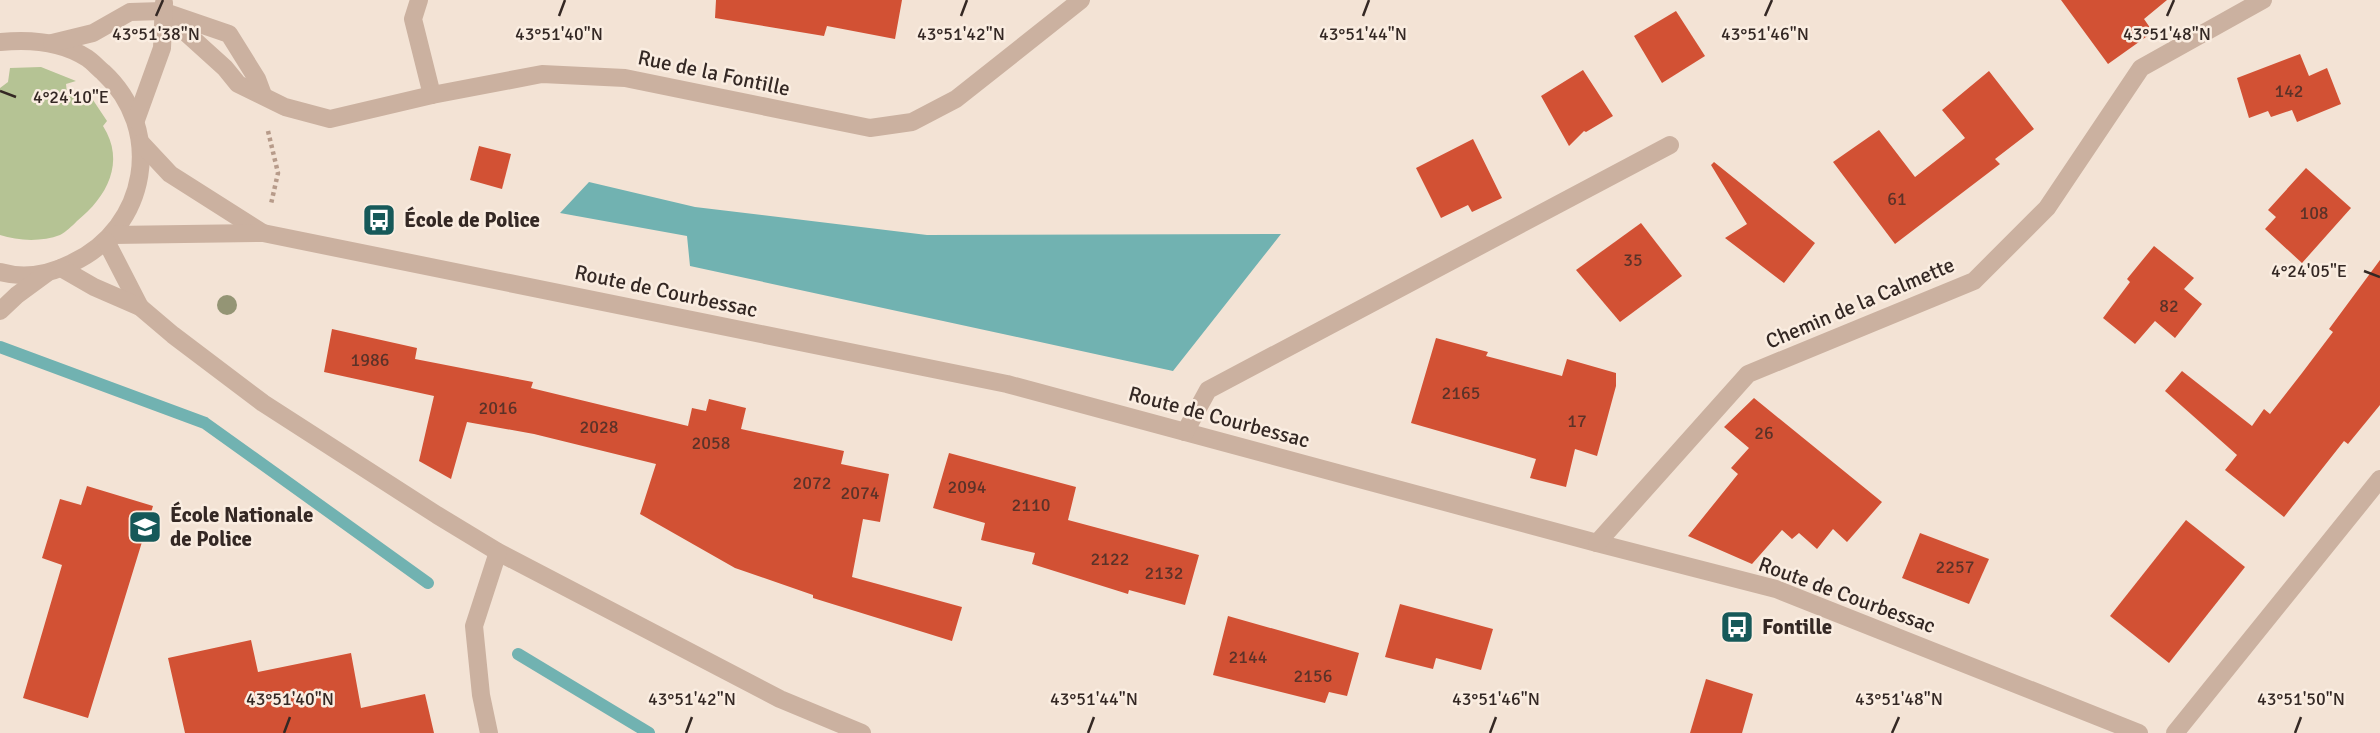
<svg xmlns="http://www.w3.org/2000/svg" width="2380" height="733" font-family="Signika,sans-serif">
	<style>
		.green { fill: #b5c394 }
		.water { fill: #71b2b1 }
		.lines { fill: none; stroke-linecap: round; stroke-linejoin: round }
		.stream { stroke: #71b2b1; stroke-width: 12 }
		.building { fill: #d25134 }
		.path { stroke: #b79b8a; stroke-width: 4.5; stroke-dasharray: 3.5 3.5; stroke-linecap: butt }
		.minor { stroke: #cbb1a0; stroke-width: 18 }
		.tree { fill: #949575 }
		.ticks { fill: none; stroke: #342824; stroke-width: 2.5 }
		.labels { text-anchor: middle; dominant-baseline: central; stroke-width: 5; stroke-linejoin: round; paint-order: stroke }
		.number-label { font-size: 18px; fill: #5c3228 }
		.street-label { font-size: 21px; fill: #342824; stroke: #faede1 }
		.poi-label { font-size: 21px; font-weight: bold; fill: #342824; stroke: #faede1; text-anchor: start }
		.ticks-label { font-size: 18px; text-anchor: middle; fill: #342824; stroke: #faede1; stroke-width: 5; stroke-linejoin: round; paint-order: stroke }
	</style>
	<rect width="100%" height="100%" fill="#f3e3d5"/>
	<!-- green -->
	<path class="green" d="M41,67L76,81L66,84L67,93L74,98L80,97L93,100L107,121L103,126C126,162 107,197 77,221C72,226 66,232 60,235C42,242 18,241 0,235V88L8,82L10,68Z"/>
	<!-- water -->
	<polygon class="water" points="589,182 695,207 927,235 1281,234 1173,371 690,266 687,236 560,213"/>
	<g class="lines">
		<!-- stream -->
		<g class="stream">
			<polyline points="0,347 205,423 428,583"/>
			<polyline points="518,654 649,733"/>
		</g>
	</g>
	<!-- building -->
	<g class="building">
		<polygon points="716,0 902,0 895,39 827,26 824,36 715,18"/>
		<polygon points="2061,0 2167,0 2144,19 2153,32 2108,64"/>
		<polygon points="1676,11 1705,56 1662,83 1634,36"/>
		<polygon points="2300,54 2309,76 2327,68 2341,104 2297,122 2292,110 2271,117 2268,111 2249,118 2237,78"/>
		<polygon points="1583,70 1613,116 1586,132 1584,131 1569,146 1541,96"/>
		<polygon points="1989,71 2034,129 1995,159 2000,164 1895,244 1833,162 1879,130 1915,177 1965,138 1942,110"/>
		<polygon points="1473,139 1502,198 1472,212 1468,205 1441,218 1416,168"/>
		<polygon points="479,146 511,154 502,189 470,180"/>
		<polygon points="1714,162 1815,243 1784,283 1725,238 1747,224 1711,165"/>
		<polygon points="2306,168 2351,208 2302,263 2265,229 2276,217 2268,210"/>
		<polygon points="1641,223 1682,276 1620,322 1576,270"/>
		<polygon points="2154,246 2194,278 2184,289 2202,304 2175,338 2155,321 2135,344 2103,318 2130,282 2127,279"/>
		<polygon points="2380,260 2380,405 2348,444 2344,441 2284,517 2225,470 2237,455 2165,391 2182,371 2252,426 2264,409 2270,414 2302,373 2333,332 2329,329"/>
		<polygon points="332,329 417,348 415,359 533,382 531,388 688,426 692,408 706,411 709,399 746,408 741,429 844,451 841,464 889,474 880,522 863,519 852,577 962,607 952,641 813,598 813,595 735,568 640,514 656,464 534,434 467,422 451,479 419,461 434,396 324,372"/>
		<polygon points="1436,338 1488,352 1486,356 1562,376 1567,359 1616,373 1616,386 1597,456 1575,449 1566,487 1530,478 1536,459 1411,423"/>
		<polygon points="1754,398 1882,502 1847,542 1833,529 1817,549 1799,533 1792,539 1782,530 1752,564 1688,536 1738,474 1731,468 1749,448 1724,427"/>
		<polygon points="949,453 1076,487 1068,520 1199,555 1185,605 1129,590 1128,594 1032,564 1035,553 981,540 985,523 933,508"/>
		<polygon points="87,486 153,506 88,718 23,698 62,565 42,558 60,499 81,505"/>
		<polygon points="2186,520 2245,567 2169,663 2110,616"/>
		<polygon points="1920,533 1989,559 1969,604 1902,578"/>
		<polygon points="1400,604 1493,629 1481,670 1436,658 1433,669 1385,657"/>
		<polygon points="1228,616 1359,653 1347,696 1329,692 1325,703 1213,675"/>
		<polygon points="251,640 258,672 351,653 361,708 425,694 434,733 185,733 168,658"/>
		<polygon points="1706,679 1753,694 1742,733 1690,733"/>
	</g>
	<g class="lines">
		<!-- path -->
		<polyline class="path" points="268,131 278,173 271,204"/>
		<!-- minor -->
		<g class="minor">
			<polyline points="419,0 413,19 432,95"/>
			<polyline points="162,11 225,68 238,84 285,107 330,119 432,95 542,74 625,78 870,128 912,122 956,99 1081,0"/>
			<path d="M0,42C30,39 61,41 87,58C93,62 98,68 103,72C165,129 148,228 72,263C50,274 24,279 0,272"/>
			<polyline points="52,43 93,33 130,12 162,11 229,34 257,79 263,95"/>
			<polyline points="136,120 162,48 164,3"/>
			<polyline points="141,143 170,174 263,233"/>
			<polyline points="113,235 263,233 1007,384 1597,543 1776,589 2139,733"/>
			<polyline points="106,241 140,307"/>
			<polyline points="61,268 94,287 140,307 173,335 263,403 437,515 498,552 780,699 862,733"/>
			<polyline points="0,311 17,295 47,273"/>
			<polyline points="1185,432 1208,390 1670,145"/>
			<polyline points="1597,543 1748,374 1974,281 2047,208 2141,68 2263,0"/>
			<polyline points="489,733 481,695 474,626 498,552"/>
			<polyline points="2175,733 2380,479"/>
		</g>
	</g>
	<!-- trees -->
	<circle class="tree" cx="227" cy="305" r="10"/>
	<!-- ticks -->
	<path class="ticks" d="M156,16L163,0M559,16L565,0M961,16L967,0M1363,16L1369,0M1765,16L1772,0M2167,16L2174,0M0,91L16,97M2364,271L2380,277M284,733L290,717M686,733L692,717M1088,733L1094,717M1490,733L1496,717M1892,733L1899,717M2295,733L2301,717"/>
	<!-- icons -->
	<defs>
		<symbol id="bus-square" viewBox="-11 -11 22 22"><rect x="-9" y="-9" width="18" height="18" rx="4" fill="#165959" stroke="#faede1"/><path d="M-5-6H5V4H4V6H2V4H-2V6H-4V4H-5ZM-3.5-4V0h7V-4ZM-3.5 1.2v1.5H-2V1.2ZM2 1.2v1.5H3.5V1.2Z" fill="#fff"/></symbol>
		<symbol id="university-square" viewBox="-11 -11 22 22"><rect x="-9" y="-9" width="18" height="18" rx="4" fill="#165959" stroke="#faede1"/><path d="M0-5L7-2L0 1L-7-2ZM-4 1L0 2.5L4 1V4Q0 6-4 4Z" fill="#fff"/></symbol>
	</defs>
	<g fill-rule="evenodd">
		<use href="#bus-square" x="360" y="201" width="38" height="38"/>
		<use href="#university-square" x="126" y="508" width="38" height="38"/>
		<use href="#bus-square" x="1718" y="608" width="38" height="38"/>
	</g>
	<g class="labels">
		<!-- number labels -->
		<g class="number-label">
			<text x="2289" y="91">142</text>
			<text x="1897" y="199">61</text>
			<text x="2314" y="213">108</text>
			<text x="1633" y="260">35</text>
			<text x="2169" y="306">82</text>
			<text x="370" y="360">1986</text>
			<text x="1461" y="393">2165</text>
			<text x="498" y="408">2016</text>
			<text x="1577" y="421">17</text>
			<text x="599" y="427">2028</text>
			<text x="1764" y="433">26</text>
			<text x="711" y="443">2058</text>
			<text x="812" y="483">2072</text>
			<text x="967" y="487">2094</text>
			<text x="860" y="493">2074</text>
			<text x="1031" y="505">2110</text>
			<text x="1110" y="559">2122</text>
			<text x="1955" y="567">2257</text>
			<text x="1164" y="573">2132</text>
			<text x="1248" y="657">2144</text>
			<text x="1313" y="676">2156</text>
		</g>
		<!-- street labels -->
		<g class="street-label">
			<text transform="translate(714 73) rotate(12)">Rue de la Fontille</text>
			<text transform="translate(666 291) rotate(12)">Route de Courbessac</text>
			<text transform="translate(1860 303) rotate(-23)">Chemin de la Calmette</text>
			<text transform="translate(1219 417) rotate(15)">Route de Courbessac</text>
			<text transform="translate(1847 595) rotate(20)">Route de Courbessac</text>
		</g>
		<!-- poi labels -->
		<g class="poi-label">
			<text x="404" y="220">École de Police</text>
			<text x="170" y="515">École Nationale<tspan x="170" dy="24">de Police</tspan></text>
			<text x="1762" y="627">Fontille</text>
		</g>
	</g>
	<g class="ticks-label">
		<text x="156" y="40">43°51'38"N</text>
		<text x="559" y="40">43°51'40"N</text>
		<text x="961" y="40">43°51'42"N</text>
		<text x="1363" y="40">43°51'44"N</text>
		<text x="1765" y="40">43°51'46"N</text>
		<text x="2167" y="40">43°51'48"N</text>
		<text x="71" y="103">4°24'10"E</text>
		<text x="2309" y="277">4°24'05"E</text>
		<text x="290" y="705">43°51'40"N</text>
		<text x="692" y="705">43°51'42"N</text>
		<text x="1094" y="705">43°51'44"N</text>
		<text x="1496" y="705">43°51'46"N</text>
		<text x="1899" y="705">43°51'48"N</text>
		<text x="2301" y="705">43°51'50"N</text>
	</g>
</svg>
